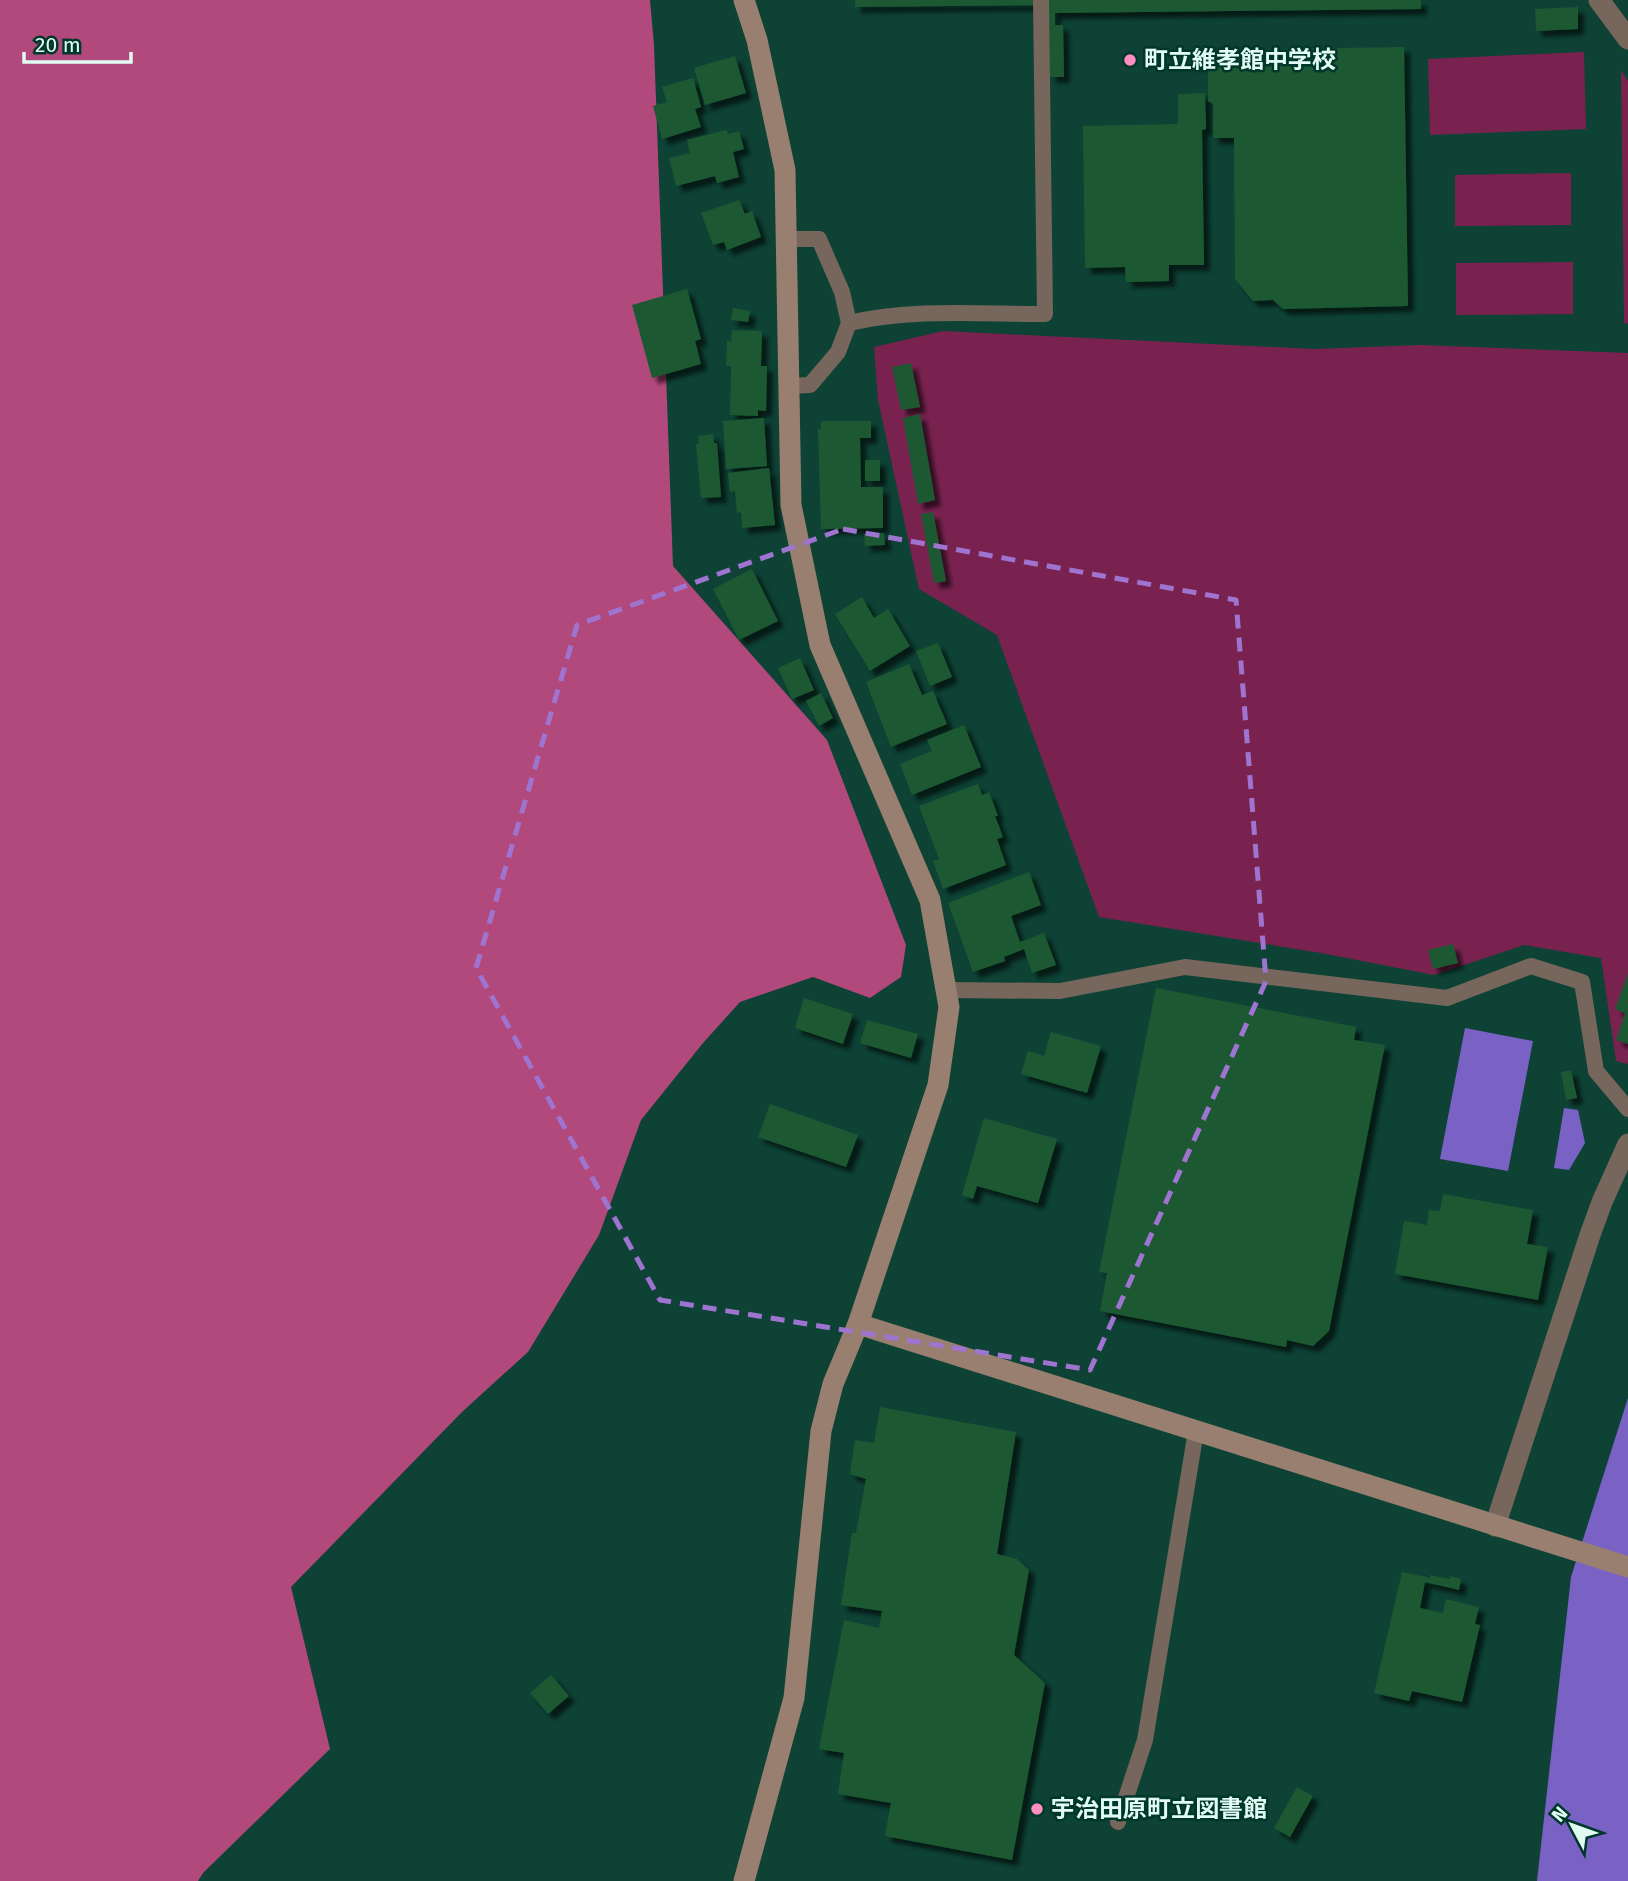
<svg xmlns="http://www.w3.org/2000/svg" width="1628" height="1881" font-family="'Fira Sans','Noto Sans JP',sans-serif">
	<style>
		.green { fill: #792250 }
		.forest { fill: #b2497c }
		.water { fill: #7a61c4 }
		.building { fill: #1d5933; filter: url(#shadow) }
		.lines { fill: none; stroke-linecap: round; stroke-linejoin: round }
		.lane { stroke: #77665c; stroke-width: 16 }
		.street { stroke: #77665c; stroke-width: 21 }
		.secondary { stroke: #997f6f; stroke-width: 21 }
		.marked { fill: none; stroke: #9f74d1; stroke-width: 5; stroke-dasharray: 14 9; stroke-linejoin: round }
		.poi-dot { fill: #fd8ec0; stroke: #00372b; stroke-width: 2.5 }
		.labels { text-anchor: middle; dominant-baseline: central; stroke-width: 5; stroke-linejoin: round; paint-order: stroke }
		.poi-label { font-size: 24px; font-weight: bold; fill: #e2fbf2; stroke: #00372b; text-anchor: start }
	</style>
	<defs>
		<filter id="shadow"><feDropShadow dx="6" dy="6" stdDeviation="2" flood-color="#0009"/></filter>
	</defs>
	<rect width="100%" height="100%" fill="#0d4235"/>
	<!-- green -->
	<g class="green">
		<polygon points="1584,52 1586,129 1430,135 1428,59"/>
		<polygon points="1621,70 1628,81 1628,323 1624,324"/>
		<polygon points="1571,173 1571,225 1455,226 1455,175"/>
		<polygon points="1573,262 1573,314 1456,315 1456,263"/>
		<polygon points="943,331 1315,349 1420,345 1628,353 1628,1064 1616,1061 1601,958 1524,945 1434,975 1321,953 1099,917 997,635 919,589 878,400 874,347"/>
	</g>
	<!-- forest -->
	<polygon class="forest" points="0,0 650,0 654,45 673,566 827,740 906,945 901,977 870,998 813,977 740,1002 703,1043 641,1120 599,1235 528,1352 462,1412 291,1587 330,1749 203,1873 198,1881 0,1881"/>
	<!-- water -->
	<g class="water">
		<polygon points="1465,1028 1533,1041 1508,1171 1440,1159"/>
		<polygon points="1564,1108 1578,1110 1585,1143 1569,1170 1554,1168"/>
		<polygon points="1628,1398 1628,1881 1537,1881 1571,1577"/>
	</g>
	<!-- building -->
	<g class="building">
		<polygon points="855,0 1421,0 1421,9 1055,13 1055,25 1063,25 1064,77 1050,77 1049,5 855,7"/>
		<polygon points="1578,7 1578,29 1536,31 1535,9"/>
		<polygon points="1404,47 1408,306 1283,309 1273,300 1253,301 1235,279 1234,138 1213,138 1213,104 1208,101 1208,50"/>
		<polygon points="735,56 746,93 705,105 694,68"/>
		<polygon points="693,78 701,107 695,109 701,127 662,139 653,106 667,102 662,87"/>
		<polygon points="1205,93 1206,129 1202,130 1204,265 1169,265 1169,281 1126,282 1125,267 1085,268 1083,126 1178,124 1178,94"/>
		<polygon points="726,130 728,134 739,131 744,149 733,152 739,177 717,183 715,176 676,186 669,158 690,153 687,140"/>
		<polygon points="739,200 745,214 752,211 761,237 727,250 724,242 713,245 701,213"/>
		<polygon points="687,289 701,339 695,341 701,364 652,378 632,305"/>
		<polygon points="733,308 750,311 748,322 731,320"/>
		<polygon points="732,330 762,331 761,366 767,366 766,411 758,410 758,416 730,415 731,366 726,366 727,341 731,341"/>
		<polygon points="911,363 920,407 901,410 892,367"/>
		<polygon points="920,414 935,500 918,504 903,418"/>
		<polygon points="764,418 767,466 726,469 723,421"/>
		<polygon points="821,421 871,421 871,438 860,438 861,487 883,487 883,528 821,529 818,429 821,429"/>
		<polygon points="713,434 714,443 717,443 721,497 701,498 696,444 699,443 698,436"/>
		<rect x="865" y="460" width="15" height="21"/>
		<polygon points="769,468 775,525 742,528 741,512 737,513 735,491 730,492 728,473"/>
		<polygon points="933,512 946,581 934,583 921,514"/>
		<polygon points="884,533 885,545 865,546 864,534"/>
		<polygon points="752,569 778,621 739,640 713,589"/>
		<polygon points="862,597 874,618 888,609 910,646 870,671 835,614"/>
		<polygon points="938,643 952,677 930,686 916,651"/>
		<polygon points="800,658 814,690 792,699 778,668"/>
		<polygon points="909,664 922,695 933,691 947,724 891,747 866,682"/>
		<polygon points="821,693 833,718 819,726 806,701"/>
		<polygon points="964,725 981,767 912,795 900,764 932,751 927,740"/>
		<polygon points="978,784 982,795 989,792 998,816 995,816 1003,837 997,839 1006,865 943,889 933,861 939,859 919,806"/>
		<polygon points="1029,872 1041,905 1011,916 1020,942 1044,933 1056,965 1032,973 1024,949 1004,957 1005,961 973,972 948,903"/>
		<polygon points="1453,944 1458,963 1433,969 1428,950"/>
		<polygon points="1628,973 1628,1044 1616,1040 1625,1013 1615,1009"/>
		<polygon points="1156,988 1356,1027 1354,1040 1385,1045 1329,1331 1313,1346 1287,1340 1286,1347 1100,1311 1107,1273 1099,1272"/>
		<polygon points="804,998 853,1014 843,1044 795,1028"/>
		<polygon points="867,1020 918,1034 911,1058 860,1043"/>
		<polygon points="1051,1032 1101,1046 1087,1093 1021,1074 1028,1051 1044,1056"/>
		<polygon points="1571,1070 1577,1098 1566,1100 1561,1072"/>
		<polygon points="770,1104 858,1135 846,1167 758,1137"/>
		<polygon points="984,1118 1057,1139 1038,1203 977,1186 973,1199 962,1195"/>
		<polygon points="1443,1194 1533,1210 1527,1244 1548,1247 1538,1300 1395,1274 1404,1221 1427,1225 1429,1210 1440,1211"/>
		<polygon points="880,1407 1016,1432 997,1554 1017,1559 1029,1570 1014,1655 1045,1683 1012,1860 885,1836 891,1803 838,1794 844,1753 819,1749 844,1620 879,1628 882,1611 841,1605 852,1533 856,1533 866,1479 850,1474 855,1440 874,1443"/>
		<polygon points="1402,1572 1430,1578 1430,1575 1450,1579 1450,1576 1461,1579 1459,1590 1425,1582 1420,1608 1443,1613 1446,1599 1479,1607 1475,1624 1480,1625 1462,1702 1412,1691 1409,1701 1374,1693"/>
		<polygon points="551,1675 569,1696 548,1714 530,1693"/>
		<polygon points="1297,1787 1313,1796 1290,1837 1274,1828"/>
	</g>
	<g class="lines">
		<!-- lane -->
		<g class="lane">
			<polyline points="787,239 819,239 842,292 849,323"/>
			<path d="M789,386L810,385L838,352L849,323C912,308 980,314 1045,314L1041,0"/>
			<polyline points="946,990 1060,991 1185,967 1447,998 1531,966 1582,982 1596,1071 1628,1109"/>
			<polyline points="1118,1822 1145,1740 1196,1431"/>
		</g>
		<!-- street -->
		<g class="street">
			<polyline points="1599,0 1628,39"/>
			<polyline points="1495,1526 1590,1235 1602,1202 1628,1144"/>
		</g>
		<!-- secondary -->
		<g class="secondary">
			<polyline points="858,1324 1628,1567"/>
			<polyline points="744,1881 794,1698 821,1431 833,1384 858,1324 938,1085 949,1007 930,900 820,645 791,505 785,170 757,40 744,0"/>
		</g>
	</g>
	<!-- marked area -->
	<path class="marked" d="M843,529L1236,600L1266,981L1090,1370L660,1300L476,968L577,625Z"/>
	<!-- markers -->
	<g class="poi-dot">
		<circle cx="1130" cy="60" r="7"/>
		<circle cx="1037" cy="1809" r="7"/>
	</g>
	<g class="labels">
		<!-- poi labels -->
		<g class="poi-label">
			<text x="1144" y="60">町立維孝館中学校</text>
			<text x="1051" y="1809">宇治田原町立図書館</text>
		</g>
	</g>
	<!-- north arrow -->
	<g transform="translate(1572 1825) rotate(311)" stroke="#00372b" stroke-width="5" paint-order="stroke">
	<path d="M0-5L12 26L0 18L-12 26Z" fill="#e2fbf2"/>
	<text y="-10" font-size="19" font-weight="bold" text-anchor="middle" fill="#e2fbf2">N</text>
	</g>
	<!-- scale -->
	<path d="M24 52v10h107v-10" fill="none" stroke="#e2fbf2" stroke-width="3.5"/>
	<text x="35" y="52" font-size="21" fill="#e2fbf2" stroke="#00372b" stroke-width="5" paint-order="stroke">20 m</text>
</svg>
